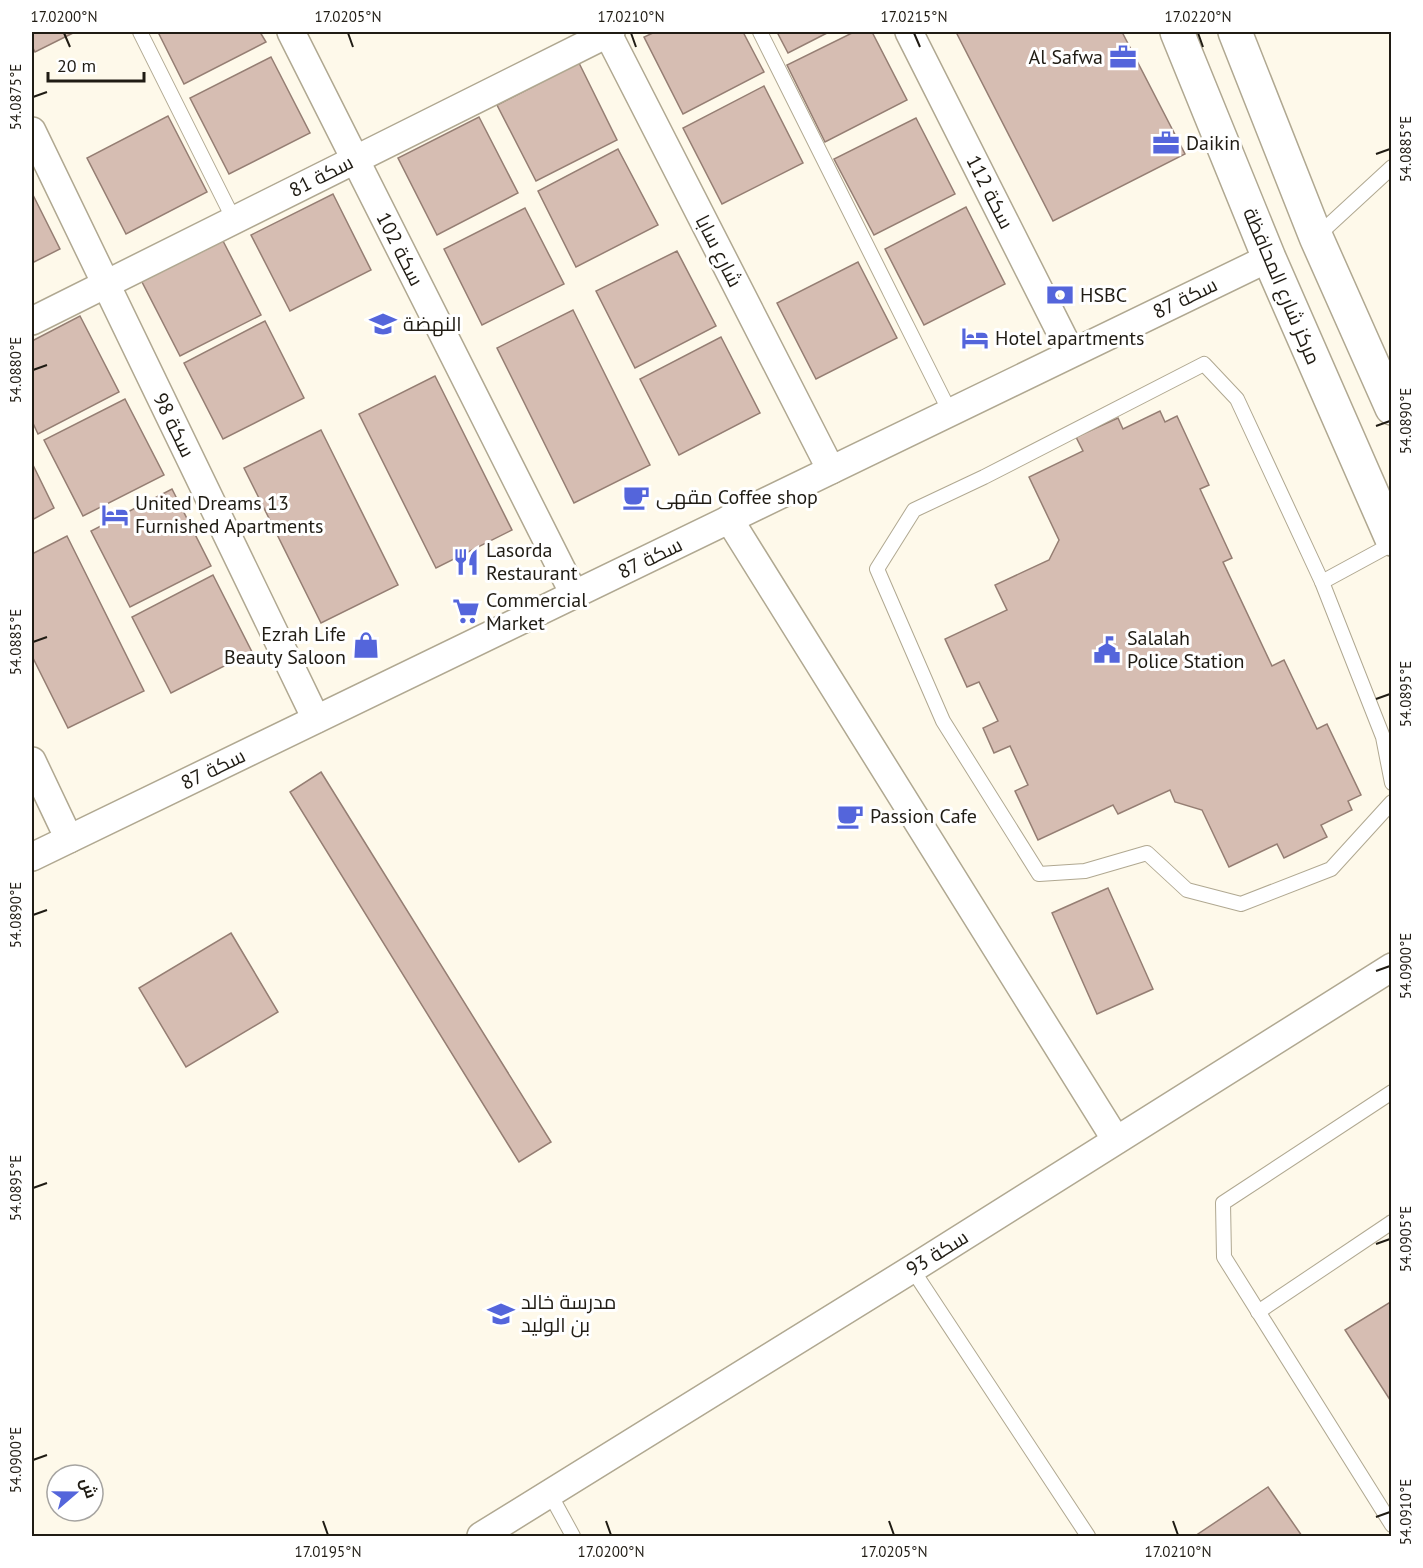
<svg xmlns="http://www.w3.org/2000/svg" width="1423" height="1568" font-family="'PT Sans',Cairo,sans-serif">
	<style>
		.building { fill: #d6bdb2; stroke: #957e73; stroke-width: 1.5 }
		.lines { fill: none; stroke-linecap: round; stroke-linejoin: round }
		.service-casing { stroke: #b0a891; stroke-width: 16 }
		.minor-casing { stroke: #b0a891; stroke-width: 30 }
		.tertiary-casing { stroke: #b0a891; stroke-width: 36 }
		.service { stroke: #fff; stroke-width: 14 }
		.minor { stroke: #fff; stroke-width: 27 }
		.tertiary { stroke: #fff; stroke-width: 33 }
		.ticks { fill: none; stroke: #201c14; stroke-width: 2 }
		.labels { text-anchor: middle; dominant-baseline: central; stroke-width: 6; stroke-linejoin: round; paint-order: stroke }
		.poi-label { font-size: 20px; fill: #201c14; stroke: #fff; text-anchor: start }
		.street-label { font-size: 20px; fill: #201c14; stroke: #fff }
		.neatline { fill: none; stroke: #201c14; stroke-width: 2 }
		.ticks-label { font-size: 15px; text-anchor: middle; fill: #201c14 }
	</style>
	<rect width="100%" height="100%" fill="#fef9ea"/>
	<!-- building -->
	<g class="building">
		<polygon points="32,32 75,32 35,52 32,46"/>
		<polygon points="158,32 260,32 266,42 184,84"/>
		<polygon points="655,32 743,32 764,72 683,114 644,37"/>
		<polygon points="777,32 829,32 788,53"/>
		<polygon points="854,32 872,32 907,100 825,142 787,65"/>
		<polygon points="956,32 1122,32 1185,154 1053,221"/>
		<polygon points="271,57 310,133 229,174 190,98"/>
		<polygon points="579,63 617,140 536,181 497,105"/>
		<polygon points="764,86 803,163 722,204 683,128"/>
		<polygon points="168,116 207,192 126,234 87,158"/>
		<polygon points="479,117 518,193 437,235 398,158"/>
		<polygon points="916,118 955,194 874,235 834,159"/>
		<polygon points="618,149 658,225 576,267 538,191"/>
		<polygon points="32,193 60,249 32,263"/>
		<polygon points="333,194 371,270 290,311 251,235"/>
		<polygon points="966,207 1005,284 924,325 885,249"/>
		<polygon points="525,208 564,284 482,325 444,249"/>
		<polygon points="222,239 261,315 180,356 141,280"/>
		<polygon points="677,251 716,326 635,368 596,291"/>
		<polygon points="858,262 897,338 816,379 777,303"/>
		<polygon points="573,310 650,465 574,503 497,348"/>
		<polygon points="80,316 119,392 38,434 32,421 32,341"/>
		<polygon points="265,321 304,398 223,439 184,363"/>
		<polygon points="721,337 760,413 679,455 640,379"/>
		<polygon points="435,376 512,530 436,568 359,414"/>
		<polygon points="125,399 164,475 83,516 44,440"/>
		<polygon points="1160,411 1165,422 1177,416 1209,485 1200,489 1232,558 1223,562 1272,666 1284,660 1317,729 1327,724 1361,795 1348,801 1352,810 1321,825 1327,837 1284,858 1277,844 1229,867 1202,810 1175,802 1170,790 1118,814 1113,805 1038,840 1015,791 1028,785 1010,746 994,753 983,728 998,721 979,682 967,687 945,639 1007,610 995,585 1049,560 1059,540 1029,477 1083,451 1076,437 1118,418 1123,429"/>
		<polygon points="321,430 398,585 321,623 244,468"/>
		<polygon points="32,463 54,508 32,520"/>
		<polygon points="172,489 211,566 130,607 91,531"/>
		<polygon points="67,536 144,691 68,728 32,656 32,554"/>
		<polygon points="213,575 252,652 171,693 132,617"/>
		<polygon points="321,772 551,1142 519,1162 290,792"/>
		<polygon points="1108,888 1153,989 1097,1014 1052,913"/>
		<polygon points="231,933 278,1012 186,1067 139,988"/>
		<polygon points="1392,1301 1392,1403 1345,1330"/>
		<polygon points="1268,1487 1302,1536 1195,1536"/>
	</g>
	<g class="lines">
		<defs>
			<g id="service">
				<polyline points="140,32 234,220"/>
				<polyline points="760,32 950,412"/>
				<polyline points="1316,237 1392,167"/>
				<polyline points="1322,582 1392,544"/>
				<polyline points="1392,783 1383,737 1322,582 1237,399 1204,364 984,477 914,510 877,569 943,721 1039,874 1085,871 1147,853 1187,890 1241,904 1331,869 1392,802"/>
				<polyline points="1392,1092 1223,1203 1224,1257 1392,1525"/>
				<polyline points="912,1269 1088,1536"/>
				<polyline points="1258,1312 1392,1222"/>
				<polyline points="550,1494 573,1536"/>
			</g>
			<g id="minor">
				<polyline points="291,32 574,594"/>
				<polyline points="607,32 831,470"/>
				<polyline points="909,32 1071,353"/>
				<polyline points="32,131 316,719"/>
				<polyline points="32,321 611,32"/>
				<polyline points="729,519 1116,1140"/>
				<polyline points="32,761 69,839"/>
				<polyline points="32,857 1269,258"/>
				<polyline points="481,1536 912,1269 1392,967"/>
			</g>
			<g id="tertiary">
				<polyline points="1177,32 1269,258 1392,539"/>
				<polyline points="1235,32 1316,237 1392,408"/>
			</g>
		</defs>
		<!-- service casing -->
		<use href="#service" class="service-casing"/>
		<!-- minor casing -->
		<use href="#minor" class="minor-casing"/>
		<!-- tertiary casing -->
		<use href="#tertiary" class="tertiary-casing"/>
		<!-- service -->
		<use href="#service" class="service"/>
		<!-- minor -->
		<use href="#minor" class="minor"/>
		<!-- tertiary -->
		<use href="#tertiary" class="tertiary"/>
	</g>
	<!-- ticks -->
	<path class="ticks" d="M64,33L70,47M348,33L353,47M631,33L636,47M914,33L920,47M1198,33L1203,47M33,97L47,92M1376,154L1390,149M33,370L47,365M1376,426L1390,421M33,642L47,637M1376,699L1390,694M33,915L47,910M1376,971L1390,966M33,1188L47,1183M1376,1244L1390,1239M33,1460L47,1455M1376,1517L1390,1512M323,1521L328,1535M606,1521L611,1535M889,1521L894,1535M1173,1521L1178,1535"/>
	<!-- icons -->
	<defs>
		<symbol id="office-bare" viewBox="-9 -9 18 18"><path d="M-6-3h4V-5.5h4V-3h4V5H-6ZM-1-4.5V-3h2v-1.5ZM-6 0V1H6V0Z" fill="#5465db" stroke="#fff" stroke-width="2.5" paint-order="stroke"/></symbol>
		<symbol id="bank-bare" viewBox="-9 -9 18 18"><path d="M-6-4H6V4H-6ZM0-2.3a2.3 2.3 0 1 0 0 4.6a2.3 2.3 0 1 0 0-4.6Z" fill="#5465db" stroke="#fff" stroke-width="2.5" paint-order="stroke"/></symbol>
		<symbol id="university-bare" viewBox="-9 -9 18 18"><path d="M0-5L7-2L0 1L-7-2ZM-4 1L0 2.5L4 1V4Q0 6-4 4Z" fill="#5465db" stroke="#fff" stroke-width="2.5" paint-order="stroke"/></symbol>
		<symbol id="hotel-bare" viewBox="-9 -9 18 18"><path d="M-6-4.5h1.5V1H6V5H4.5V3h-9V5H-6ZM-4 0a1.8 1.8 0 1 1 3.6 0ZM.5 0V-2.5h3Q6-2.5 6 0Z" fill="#5465db" stroke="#fff" stroke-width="2.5" paint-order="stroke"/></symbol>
		<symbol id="cafe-bare" viewBox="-9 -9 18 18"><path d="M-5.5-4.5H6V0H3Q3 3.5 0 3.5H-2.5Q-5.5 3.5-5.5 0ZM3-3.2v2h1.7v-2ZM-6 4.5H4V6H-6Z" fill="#5465db" stroke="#fff" stroke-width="2.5" paint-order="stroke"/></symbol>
		<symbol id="restaurant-bare" viewBox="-9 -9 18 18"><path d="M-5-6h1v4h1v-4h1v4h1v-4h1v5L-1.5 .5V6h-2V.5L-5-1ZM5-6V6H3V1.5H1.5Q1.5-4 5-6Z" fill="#5465db" stroke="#fff" stroke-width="2.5" paint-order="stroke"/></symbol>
		<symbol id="supermarket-bare" viewBox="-9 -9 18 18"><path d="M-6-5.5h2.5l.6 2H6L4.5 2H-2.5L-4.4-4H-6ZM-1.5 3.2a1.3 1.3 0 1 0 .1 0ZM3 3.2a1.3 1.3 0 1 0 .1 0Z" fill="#5465db" stroke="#fff" stroke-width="2.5" paint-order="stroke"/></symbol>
		<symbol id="shop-bare" viewBox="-9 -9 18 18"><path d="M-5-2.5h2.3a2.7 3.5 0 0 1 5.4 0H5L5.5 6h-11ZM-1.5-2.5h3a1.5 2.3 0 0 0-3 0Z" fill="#5465db" stroke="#fff" stroke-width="2.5" paint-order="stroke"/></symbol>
		<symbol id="civic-bare" viewBox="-9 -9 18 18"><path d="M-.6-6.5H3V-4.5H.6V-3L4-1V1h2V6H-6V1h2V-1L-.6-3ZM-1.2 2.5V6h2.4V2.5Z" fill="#5465db" stroke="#fff" stroke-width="2.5" paint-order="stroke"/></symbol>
	</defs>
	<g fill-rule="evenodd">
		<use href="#office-bare" x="1104" y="38" width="38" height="38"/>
		<use href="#office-bare" x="1147" y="124" width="38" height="38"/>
		<use href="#bank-bare" x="1041" y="276" width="38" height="38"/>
		<use href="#university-bare" x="364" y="305" width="38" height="38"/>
		<use href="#hotel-bare" x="956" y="319" width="38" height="38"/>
		<use href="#cafe-bare" x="617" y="478" width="38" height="38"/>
		<use href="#hotel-bare" x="96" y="496" width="38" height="38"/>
		<use href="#restaurant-bare" x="447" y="543" width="38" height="38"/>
		<use href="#supermarket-bare" x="447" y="592" width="38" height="38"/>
		<use href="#shop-bare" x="347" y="626" width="38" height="38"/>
		<use href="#civic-bare" x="1088" y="631" width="38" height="38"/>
		<use href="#cafe-bare" x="831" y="797" width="38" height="38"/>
		<use href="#university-bare" x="482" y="1295" width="38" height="38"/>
	</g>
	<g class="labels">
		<!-- poi labels -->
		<g class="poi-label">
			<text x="1103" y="57" text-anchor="end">Al Safwa</text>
			<text x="1186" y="143">Daikin</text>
			<text x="1080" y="295">HSBC</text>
			<text x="403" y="324">النهضة</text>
			<text x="995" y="338">Hotel apartments</text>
			<text x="656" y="497">مقهى Coffee shop</text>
			<text x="135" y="503">United Dreams 13<tspan x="135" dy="23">Furnished Apartments</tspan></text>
			<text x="486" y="550">Lasorda<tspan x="486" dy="23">Restaurant</tspan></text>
			<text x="486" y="600">Commercial<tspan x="486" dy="23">Market</tspan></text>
			<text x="346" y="634" text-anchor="end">Ezrah Life<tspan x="346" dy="23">Beauty Saloon</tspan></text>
			<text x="1127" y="638">Salalah<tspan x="1127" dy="23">Police Station</tspan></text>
			<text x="870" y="816">Passion Cafe</text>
			<text x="521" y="1302">مدرسة خالد<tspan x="521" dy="23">بن الوليد</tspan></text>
		</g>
		<!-- street labels -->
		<g class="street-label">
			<text transform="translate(321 176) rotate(-27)">سكة 81</text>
			<text transform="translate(990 192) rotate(63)">سكة 112</text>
			<text transform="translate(400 249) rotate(63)">سكة 102</text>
			<text transform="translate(719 251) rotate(63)">شارع سابا</text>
			<text transform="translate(1282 286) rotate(67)">مركز شارع المحافظة</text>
			<text transform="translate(1185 298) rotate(-26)">سكة 87</text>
			<text transform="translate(174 425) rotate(64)">سكة 98</text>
			<text transform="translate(650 558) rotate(-26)">سكة 87</text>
			<text transform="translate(213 769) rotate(-26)">سكة 87</text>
			<text transform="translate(937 1253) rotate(-32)">سكة 93</text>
		</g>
	</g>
	<!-- border -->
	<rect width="1423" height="1568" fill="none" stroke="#ffffff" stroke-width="66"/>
	<!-- north arrow -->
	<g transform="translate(75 1493) rotate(70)"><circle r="28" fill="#ffffff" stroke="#a6a4a1" stroke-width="1.5"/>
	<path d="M0-4.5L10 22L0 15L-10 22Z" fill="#5465db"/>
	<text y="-9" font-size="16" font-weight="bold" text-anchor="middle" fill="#201c14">ش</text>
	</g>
	<!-- scale -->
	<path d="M48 72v9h96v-9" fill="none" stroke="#201c14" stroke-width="3"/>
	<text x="57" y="72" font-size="18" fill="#201c14" stroke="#ffffff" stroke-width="4.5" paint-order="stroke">20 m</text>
	<rect x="33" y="33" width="1357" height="1502" class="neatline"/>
	<g class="ticks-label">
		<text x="64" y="22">17.0200°N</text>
		<text x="348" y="22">17.0205°N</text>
		<text x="631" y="22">17.0210°N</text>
		<text x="914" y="22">17.0215°N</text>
		<text x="1198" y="22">17.0220°N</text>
		<text transform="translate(16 97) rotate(-90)" y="5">54.0875°E</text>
		<text transform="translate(1406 149) rotate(-90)" y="5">54.0885°E</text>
		<text transform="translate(16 370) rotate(-90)" y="5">54.0880°E</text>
		<text transform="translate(1406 421) rotate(-90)" y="5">54.0890°E</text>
		<text transform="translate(16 642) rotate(-90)" y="5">54.0885°E</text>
		<text transform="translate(1406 694) rotate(-90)" y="5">54.0895°E</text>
		<text transform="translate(16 915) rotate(-90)" y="5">54.0890°E</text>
		<text transform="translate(1406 966) rotate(-90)" y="5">54.0900°E</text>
		<text transform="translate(16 1188) rotate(-90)" y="5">54.0895°E</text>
		<text transform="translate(1406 1239) rotate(-90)" y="5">54.0905°E</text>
		<text transform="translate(16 1460) rotate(-90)" y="5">54.0900°E</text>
		<text transform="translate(1406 1512) rotate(-90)" y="5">54.0910°E</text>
		<text x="328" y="1557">17.0195°N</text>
		<text x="611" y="1557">17.0200°N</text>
		<text x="894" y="1557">17.0205°N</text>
		<text x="1178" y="1557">17.0210°N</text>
	</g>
</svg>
